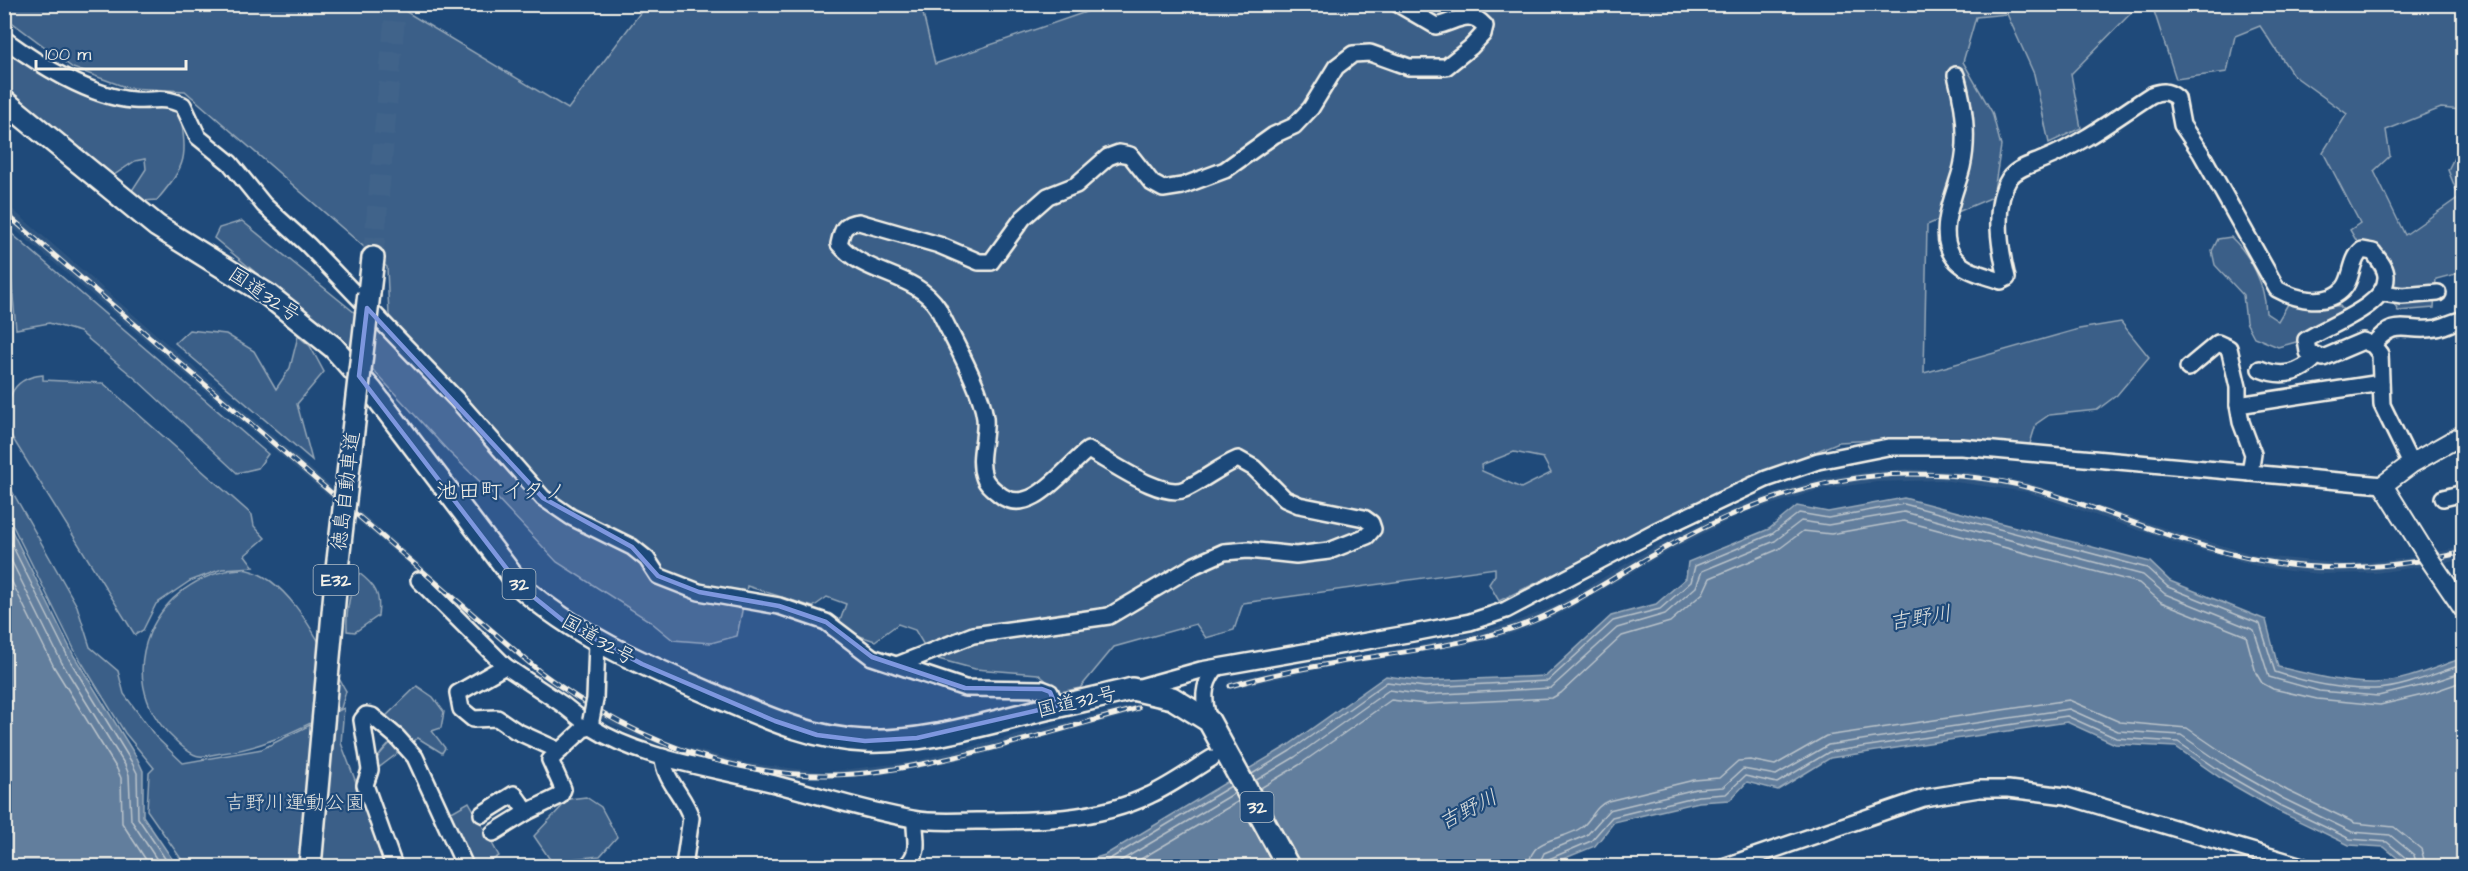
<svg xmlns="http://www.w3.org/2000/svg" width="2468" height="871" font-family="'Architects Daughter','Klee One',sans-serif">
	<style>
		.built { fill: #2d5581 }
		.green { fill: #3a5f88; stroke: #97a8b8; stroke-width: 1.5; fill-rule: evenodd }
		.water { fill: #627e9d; stroke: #9cacbb; stroke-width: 1.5 }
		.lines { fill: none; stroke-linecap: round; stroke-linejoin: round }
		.shore { stroke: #bac3ca; stroke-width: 1.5 }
		.highway-tunnel { stroke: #3f638a; stroke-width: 21; stroke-dasharray: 21 10; stroke-linecap: butt }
		.minor-casing { stroke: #f4f1e8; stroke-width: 20 }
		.major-casing { stroke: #f4f1e8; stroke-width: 22 }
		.highway-casing { stroke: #f4f1e8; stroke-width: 26 }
		.minor { stroke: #1f4a7a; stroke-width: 15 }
		.major { stroke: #1f4a7a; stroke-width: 18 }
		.highway { stroke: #1f4a7a; stroke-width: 21 }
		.rail-casing { stroke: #f4f1e8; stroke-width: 5 }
		.rail { stroke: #1f4a7a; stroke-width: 3; stroke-dasharray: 9; stroke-linecap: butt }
		.minor-bridge-casing { stroke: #f4f1e8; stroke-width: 20; stroke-linecap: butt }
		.major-bridge-casing { stroke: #f4f1e8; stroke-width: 22; stroke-linecap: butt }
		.highway-bridge-casing { stroke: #f4f1e8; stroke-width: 26; stroke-linecap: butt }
		.minor-bridge { stroke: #1f4a7a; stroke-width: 15 }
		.major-bridge { stroke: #1f4a7a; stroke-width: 18 }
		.highway-bridge { stroke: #1f4a7a; stroke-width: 21 }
		.marked { fill: #7e97df; fill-opacity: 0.2; stroke: #7e97df; stroke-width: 4.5; stroke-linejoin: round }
		.labels { text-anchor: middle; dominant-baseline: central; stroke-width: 4.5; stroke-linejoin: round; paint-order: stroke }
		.shield { fill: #1f4a7a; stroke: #b4bfc7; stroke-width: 1.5 }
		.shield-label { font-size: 18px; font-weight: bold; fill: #f4f1e8 }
		.street-label { font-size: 20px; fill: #f4f1e8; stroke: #1f4a7a }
		.park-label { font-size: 20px; fill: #e1e2de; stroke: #1f4a7a }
		.water-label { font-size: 21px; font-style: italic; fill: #dee0dd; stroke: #1f4a7a }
		.quarter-label { font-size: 22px; fill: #f4f1e8; stroke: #1f4a7a }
	</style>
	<rect width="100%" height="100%" fill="#1f4a7a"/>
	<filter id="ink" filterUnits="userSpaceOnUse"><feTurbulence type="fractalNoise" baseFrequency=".0167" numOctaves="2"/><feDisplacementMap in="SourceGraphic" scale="12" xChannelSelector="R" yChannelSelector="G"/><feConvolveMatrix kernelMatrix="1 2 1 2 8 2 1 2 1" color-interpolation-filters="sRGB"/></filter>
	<g filter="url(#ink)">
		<!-- built -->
		<g class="built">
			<polygon points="4,202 541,669 603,712 632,726 668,742 745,763 824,772 912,762 1138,704 1139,712 973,757 881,775 853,777 798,778 744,771 703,761 628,733 601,718 538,674 5,221"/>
			<polygon points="1906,469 1970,472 2029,483 2185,535 2259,556 2346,564 2403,559 2463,547 2463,560 2376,573 2320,574 2289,571 2257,566 2182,545 2027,492 1941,480 1877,482 1822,489 1741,514 1663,554 1562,613 1514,633 1462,646 1319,669 1231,689 1228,681 1318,662 1414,647 1510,624 1556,606 1656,546 1737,506 1819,479 1875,471"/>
		</g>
		<!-- green -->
		<g class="green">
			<path d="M5,4L395,5L568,109L646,5H921L935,64L1109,4L2139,5L2071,74L2081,128L2049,143L2034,74L2007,14L1976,17L1963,62L1992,112L2001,146L1993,197L1927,225L1924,373L2079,329L2121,322L2149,357L2117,395L2097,410L2049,415L2036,424L2029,447L1932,437L1839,442L1747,480L1499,601L1489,584L1495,575V568L1243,603L1234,630L1206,638L1196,624L1114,647L1080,688L1060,692L1038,674L975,669L931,657L915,630L898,624L875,641L860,636L839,624L846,604L827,597L813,607L747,586L737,636L711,643L673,640L651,622L557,562L497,498L450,453L373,370L214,238L219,228L242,221L376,330L389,316L387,267L185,91L128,88L73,68L5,17ZM1514,452L1543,458L1551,473L1521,488L1482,471L1481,465Z"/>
			<polygon points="2152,5 2463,5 2463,120 2461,110 2441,108 2386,130 2390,156 2374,171 2405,235 2459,197 2448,170 2463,140 2463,272 2436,279 2434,308 2398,311 2350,230 2360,223 2323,152 2347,114 2293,75 2260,26 2235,36 2227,72 2176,79"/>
			<path d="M4,48L102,101L129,108L166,104L180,111C187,158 188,163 157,200L143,201L131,192L146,169L145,159L135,161L111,177L5,91Z"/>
			<polygon points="5,228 268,454 258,468 237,473 137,380 80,332 49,323 16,329 11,276 5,270"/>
			<path d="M2231,237C2251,256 2265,284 2266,313L2278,321L2288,304L2340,306L2344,311L2312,327L2296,342L2278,347L2254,337L2246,322L2243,295L2215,265L2212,251L2218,239Z"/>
			<polygon points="189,330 226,334 254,351 276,389 290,368 298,336 310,346 324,372 297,404 312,460 175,343"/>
			<path d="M43,375V380L103,383L252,515L254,526L265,538L245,555L254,567L222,569L190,581L156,604L143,630L135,635L10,434C5,405 7,378 43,375Z"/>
			<polygon points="4,477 77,606 90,647 118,671 124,694 156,737 183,763 262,749 344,708 341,743 388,866 186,866 147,810 149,773 154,768 125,733 76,653 4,508"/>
			<path d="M241,569C290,573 324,653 346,691L341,708C302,727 265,748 222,753C215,754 206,757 199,756C190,755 179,744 173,738C107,676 155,575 241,569Z"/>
			<path d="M359,573C376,586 381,595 378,616L355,632L347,631C346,611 350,590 359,573Z"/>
			<path d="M417,686L433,697L444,712L441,728L432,731L445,748L442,753L418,738L377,769L374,765C377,753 392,744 399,732C383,728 371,731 356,727V715L373,710L383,719Z"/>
			<polygon points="586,797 601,807 617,837 600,856 551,861 534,836 569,799"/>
			<polygon points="469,802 499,856 483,866 475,866 448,814"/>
		</g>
		<!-- water -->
		<g class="water">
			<path d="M1904,498L2150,562L2170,581L2266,620L2278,667C2309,674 2342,683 2374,683C2404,682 2436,667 2463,658V866H2407L2384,847L2349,845L2278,811L2222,779L2176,747L2115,744L2067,722L1830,758L1778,790L1747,782L1730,800L1699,802L1614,822L1595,846L1546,866H1069L1105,855L1287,746L1386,676L1425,681L1546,676L1611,616L1656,604L1686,578L1688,562L1769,529L1797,506L1828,512Z"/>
			<polygon points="4,515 74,656 137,758 143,771 143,816 177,866 5,866"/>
		</g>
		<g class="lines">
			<!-- shore -->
			<g class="shore">
				<polyline points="4,529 69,659 131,761 137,773 138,818 170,866"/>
				<polyline points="4,546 62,663 125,765 129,775 131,820 161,866"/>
				<polyline points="4,566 54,667 117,769 121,778 122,823 150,866"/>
				<path d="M1252,774L1290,751L1387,682L1425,687L1548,681L1613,621L1660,609L1691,582L1695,566L1772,534L1799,513L1828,518L1904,504L2147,568L2168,587L2260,624L2275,672C2305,682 2343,690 2375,689C2404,688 2436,673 2464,664"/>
				<polyline points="1255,781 1295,757 1389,690 1425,695 1551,688 1617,628 1665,614 1696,587 1702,571 1775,541 1801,521 1828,525 1904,512 2143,575 2165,594 2254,630 2269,677 2319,691 2378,696 2424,685 2464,672"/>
				<polyline points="1259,789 1299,765 1391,700 1425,704 1552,698 1561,693 1622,636 1670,622 1703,593 1710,578 1779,549 1803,531 1831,534 1904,521 2139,583 2161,602 2246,636 2256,673 2262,683 2273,689 2317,699 2380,705 2427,694 2464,681"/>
				<polyline points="1089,866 1108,860 1231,786"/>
				<polyline points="1112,866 1235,793"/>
				<polyline points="1129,866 1239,801"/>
				<path d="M1529,866C1530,836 1564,841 1582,827C1592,819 1595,806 1608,801L1694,780L1719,778L1738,761L1750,760L1775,765L1826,736L2069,700L2120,722L2187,728L2234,760L2288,791L2355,823L2394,827L2421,849L2426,866"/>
				<polyline points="1538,866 1544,853 1587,835 1609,810 1696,789 1723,787 1743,769 1776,775 1828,745 2069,709 2118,731 2181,735 2229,768 2284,799 2352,832 2390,835 2414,855 2417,866"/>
				<polyline points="1545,866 1549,859 1591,841 1612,817 1698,796 1726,794 1745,776 1777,783 1829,752 2067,716 2116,738 2178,742 2225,774 2281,806 2350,839 2387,842 2408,860 2410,866"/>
			</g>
			<!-- highway-tunnel -->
			<polyline class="highway-tunnel" points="373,258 396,4"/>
			<defs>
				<g id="minor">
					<path d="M4,39C38,64 91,97 133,100C156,102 159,95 183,105L198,137L230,163L264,205L308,245L456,399L543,498L571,517L632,547L647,559L658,576L699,592L779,606L826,622L872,657L965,688L1042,689L1050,692L1056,706"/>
					<path d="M1956,75C1964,105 1969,136 1962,167C1955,196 1928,246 1966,268C1976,274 1990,277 2001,281L2007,278C2000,249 1992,206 2009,179C2016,168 2033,164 2044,159C2082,144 2117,117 2151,95C2161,91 2167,90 2177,98L2182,125L2201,153L2277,289C2296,300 2328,307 2344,288C2353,278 2350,260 2362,250L2373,252C2378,259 2386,267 2386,276C2388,306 2328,325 2306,340L2308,352L2323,358L2363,341L2373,345L2380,354L2382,405L2411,464"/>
					<polyline points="2383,293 2402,296 2438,293"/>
					<path d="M2373,345C2396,316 2406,334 2437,328C2446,326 2454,321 2464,319"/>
					<polyline points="2188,368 2218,343 2229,348 2238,387 2238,405"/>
					<path d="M2260,369C2282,378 2300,374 2316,357"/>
					<polyline points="2250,473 2253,454 2241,422 2238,405 2381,383"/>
					<polyline points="2443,498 2464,493"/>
					<polyline points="419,580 505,666"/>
					<path d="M897,665L973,635L1109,616L1195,565L1224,552L1248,550L1296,555L1329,551L1367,536L1373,529L1371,523L1364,518L1299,505L1285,499L1254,468L1238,459C1219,467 1204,480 1185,489C1162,500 1110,461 1088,450C1065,467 1030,520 999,494C993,489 986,484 984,477C977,457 987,438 985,418C981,387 952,338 938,308C915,272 865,276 839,244C842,230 844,223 859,222L939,245L979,262H991L1023,218L1048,196L1076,185L1108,157L1119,153L1130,155L1152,183L1163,189L1182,186L1225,170L1274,135L1294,126L1311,108L1336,67L1353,54L1370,53L1409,67H1446L1471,47L1483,34L1485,26C1469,8 1456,22 1436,26L1398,4"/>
					<polyline points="1133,689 1201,670 1413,633 1470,622 1506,610 1656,531 1766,479 1818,461 1888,447 1961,447 2383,485"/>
					<polyline points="595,699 597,642"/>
					<path d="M591,720V727C638,757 701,766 754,779C808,791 859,810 913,819C933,823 956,821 976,821C1034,821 1097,821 1150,795C1172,785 1192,770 1212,758"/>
					<path d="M1209,721C1203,701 1202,686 1215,669"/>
					<path d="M663,757C664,781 685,796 691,818L684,866"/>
					<polyline points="482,814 514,794 527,812"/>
					<polyline points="493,833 527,812 560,796 563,789 550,760 583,729 591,727 562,704 505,666 458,693 461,709 473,719 497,718 516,731 560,751"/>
					<polyline points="394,866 365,785 370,770 362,720 366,715 372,716 397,737 415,757 465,866"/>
					<path d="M906,866C922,851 914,839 915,820"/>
					<polyline points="1726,866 1924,798 1979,789 2008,789 2066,796 2302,866"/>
				</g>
				<polyline id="major" points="2426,554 2383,485 2411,464 2464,434"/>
				<g id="highway">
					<path d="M4,101L157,226L268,295L333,347L372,391L520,586C579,638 647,666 718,697C765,717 812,739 865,741C920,743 973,727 1026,714C1061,705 1097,698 1132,689L1172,698L1209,721L1288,866"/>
					<polyline points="369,293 373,258"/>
				</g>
			</defs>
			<!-- minor casing -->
			<use href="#minor" class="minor-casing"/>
			<!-- major casing -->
			<use href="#major" class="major-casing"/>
			<!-- highway casing -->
			<use href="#highway" class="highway-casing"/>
			<!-- minor -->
			<use href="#minor" class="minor"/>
			<!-- major -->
			<use href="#major" class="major"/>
			<!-- highway -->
			<use href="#highway" class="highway"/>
			<defs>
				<g id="rail">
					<path d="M4,212L539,671C639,746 756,789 882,771C969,758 1054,731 1138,708"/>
					<path d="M1230,686C1259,678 1288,671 1318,666C1389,652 1465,648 1533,621C1577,603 1617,575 1658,552C1735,508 1818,475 1908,474C1949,474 1991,477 2030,488C2107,509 2180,545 2258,560C2327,574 2396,568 2464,552"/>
				</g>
			</defs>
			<!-- rail casing -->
			<use href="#rail" class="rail-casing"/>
			<!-- rail -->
			<use href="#rail" class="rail"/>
			<defs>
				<polyline id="minor-bridge" points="591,720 595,699"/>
				<polyline id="major-bridge" points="2426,554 2464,610"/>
				<polyline id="highway-bridge" points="310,866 337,569 369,293"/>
			</defs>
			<!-- minor-bridge casing -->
			<use href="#minor-bridge" class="minor-bridge-casing"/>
			<!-- major-bridge casing -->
			<use href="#major-bridge" class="major-bridge-casing"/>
			<!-- highway-bridge casing -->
			<use href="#highway-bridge" class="highway-bridge-casing"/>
			<!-- minor-bridge -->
			<use href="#minor-bridge" class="minor-bridge"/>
			<!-- major-bridge -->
			<use href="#major-bridge" class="major-bridge"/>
			<!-- highway-bridge -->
			<use href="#highway-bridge" class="highway-bridge"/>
		</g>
	</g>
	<!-- marked area -->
	<path class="marked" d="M367,308L543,498L632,547L658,576L699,592L779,606L826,622L872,657L965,688L1042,689L1050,692L1056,706L917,738L865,741L817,735L775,721L642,664L566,623L520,586L359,376Z"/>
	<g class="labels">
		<!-- shield labels -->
		<g class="shield">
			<rect x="313.5" y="565" width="45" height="30" rx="4.5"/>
			<rect x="502.5" y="569" width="33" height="30" rx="4.5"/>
			<rect x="1240.5" y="792" width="33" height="30" rx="4.5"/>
		</g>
		<g class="shield-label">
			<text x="336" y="580">E32</text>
			<text x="519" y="584">32</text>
			<text x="1257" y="807">32</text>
		</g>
		<!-- street labels -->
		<g class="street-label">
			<text transform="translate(264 295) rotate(34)">国道32号</text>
			<text transform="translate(346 491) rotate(-83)">徳島自動車道</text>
			<text transform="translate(598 640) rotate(30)">国道32号</text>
			<text transform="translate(1077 702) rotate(-13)">国道32号</text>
		</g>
		<!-- park labels -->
		<g class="park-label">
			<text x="295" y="803">吉野川運動公園</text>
		</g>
		<!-- water labels -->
		<g class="water-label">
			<text transform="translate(1920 618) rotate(-9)">吉野川</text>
			<text transform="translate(1468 810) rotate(-27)">吉野川</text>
		</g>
		<!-- quarter labels -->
		<g class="quarter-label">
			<text x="501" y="491">池田町イタノ</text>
		</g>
	</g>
	<!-- margin -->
	<rect width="2468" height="871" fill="none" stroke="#1f4a7a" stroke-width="24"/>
	<rect x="12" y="12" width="2444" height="847" fill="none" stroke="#f4f1e8" stroke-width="2" filter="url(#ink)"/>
	<!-- scale -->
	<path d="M36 60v9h150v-9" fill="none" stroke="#f4f1e8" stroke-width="3"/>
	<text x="45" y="60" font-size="18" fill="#f4f1e8" stroke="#1f4a7a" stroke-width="4.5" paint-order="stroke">100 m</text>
</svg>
